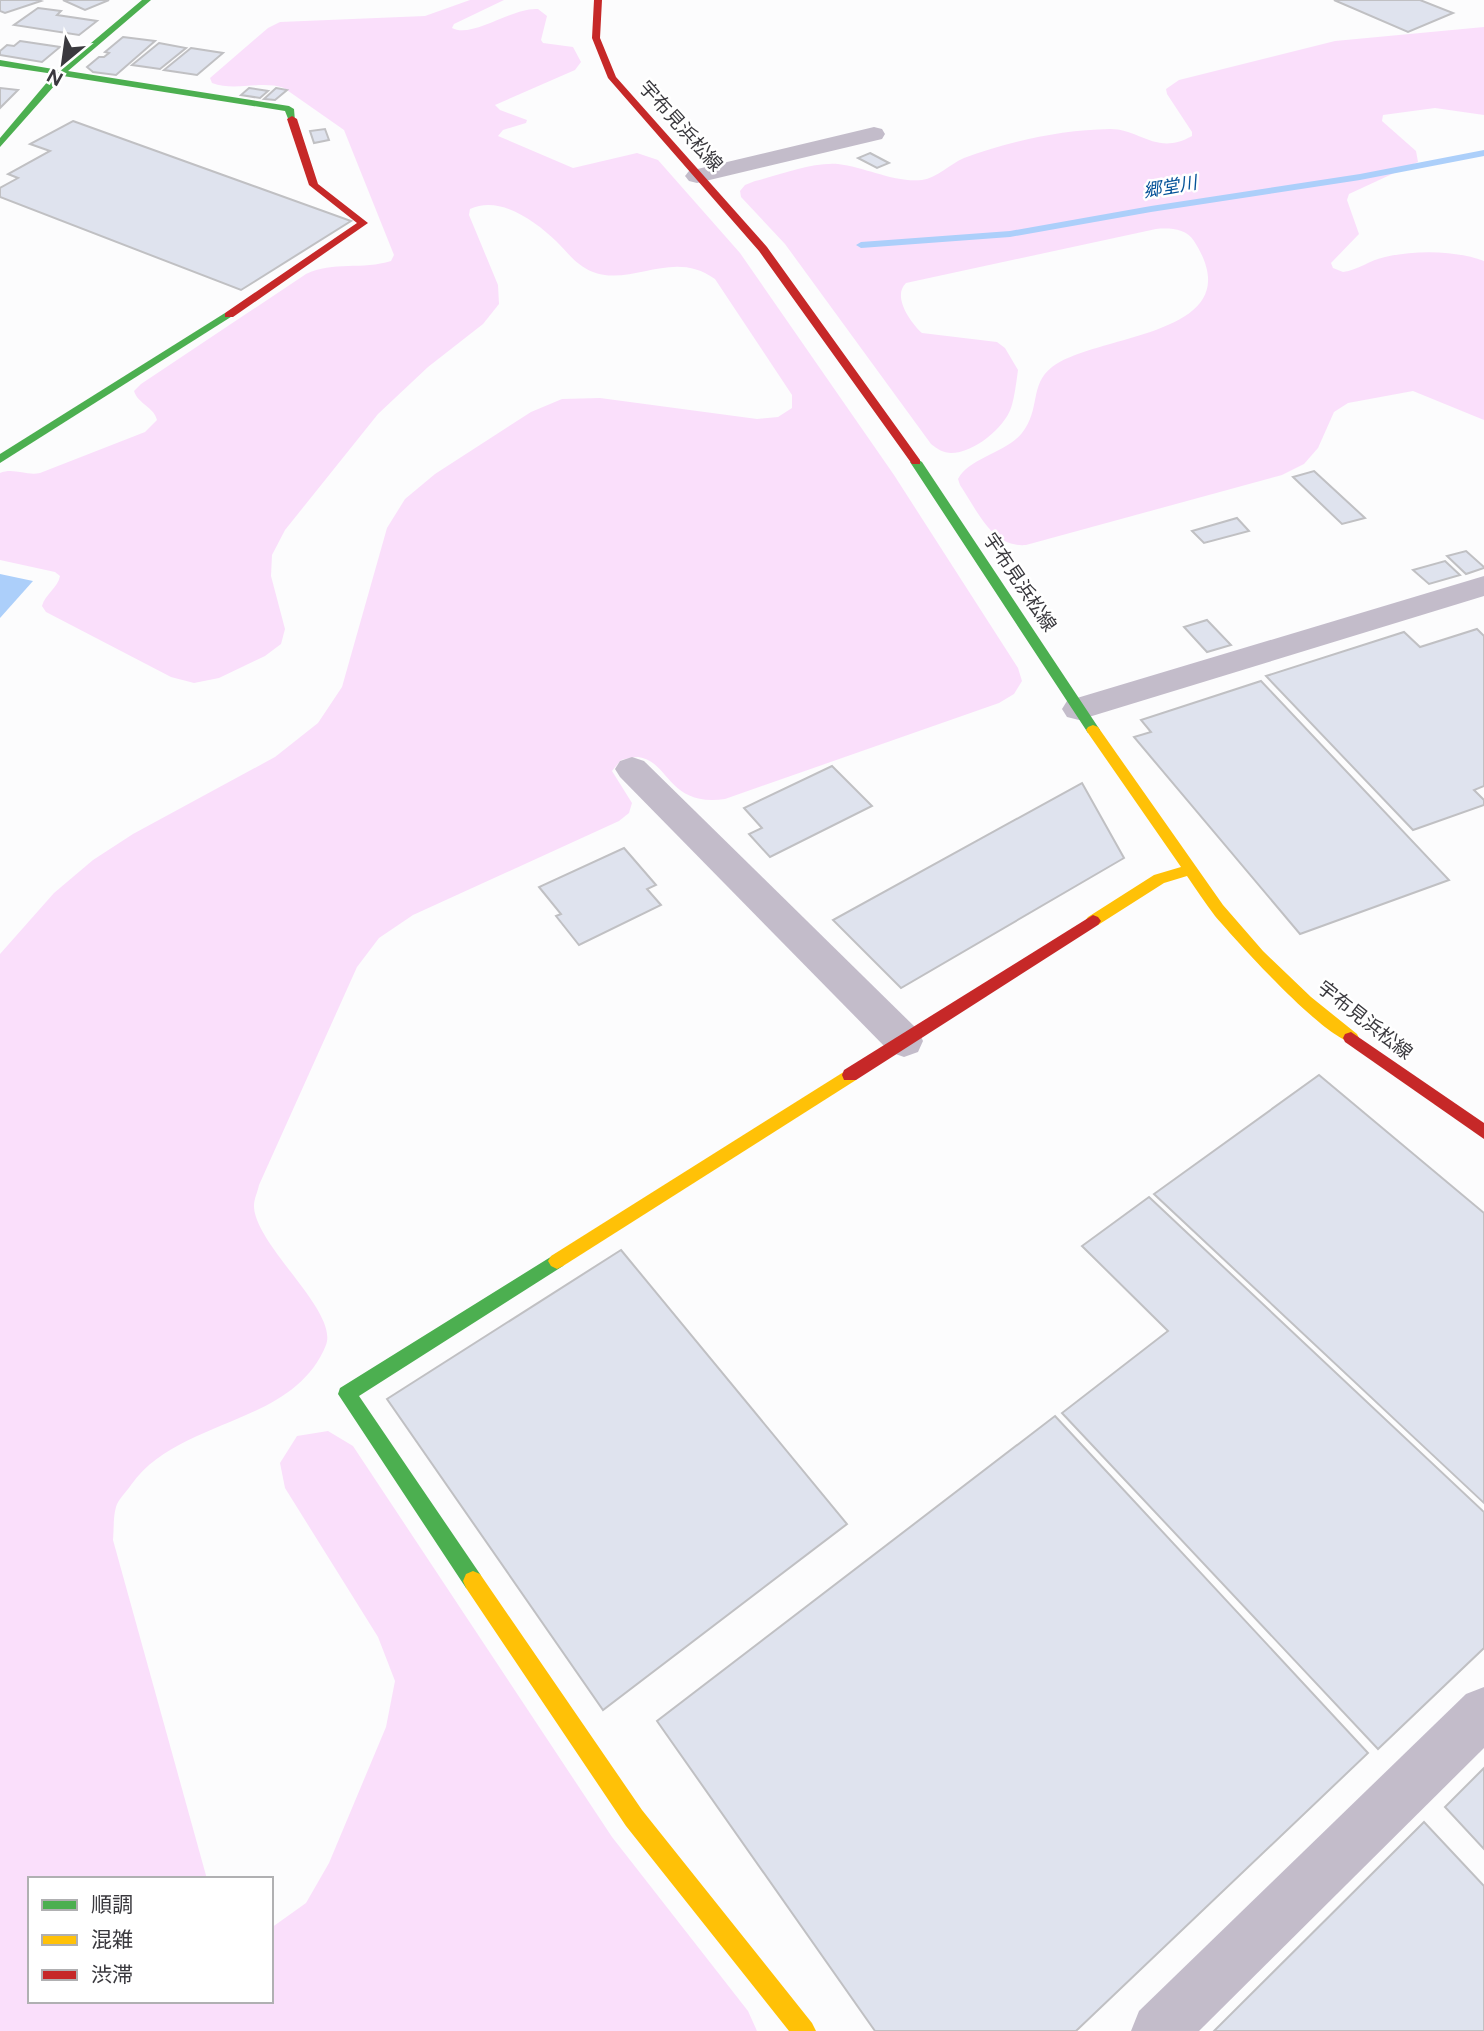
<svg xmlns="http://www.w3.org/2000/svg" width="1484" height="2031" font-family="Figtree,'Noto Sans JP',sans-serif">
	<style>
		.green { fill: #fadffb }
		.water { fill: #accffa }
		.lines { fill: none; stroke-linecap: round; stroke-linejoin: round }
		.stream { fill: #accffa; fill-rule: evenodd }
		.building { fill: #dfe3ee; stroke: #c0c0c3; stroke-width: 2 }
		.street { fill: #c3bcca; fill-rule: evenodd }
		.fast { fill: #4caf50; fill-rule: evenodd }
		.slow { fill: #ffc107; fill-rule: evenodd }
		.jam { fill: #c62828; fill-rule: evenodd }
		.labels { text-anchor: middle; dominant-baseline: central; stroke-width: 5; stroke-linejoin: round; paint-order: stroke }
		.far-water-label { font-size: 18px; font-style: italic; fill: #045298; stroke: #fff }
		.street-label { font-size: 19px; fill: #3a393e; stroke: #fff }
	</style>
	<rect width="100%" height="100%" fill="#fcfcfd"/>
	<!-- green -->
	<g class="green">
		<path d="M470,0H504L454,24L452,28C472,39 512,7 538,9L547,16L541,40L543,43L573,47L581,62L575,70L495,105L500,110L527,120L526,123L503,130L498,136L573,168L637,153L658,160L740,253L894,475L1018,668L1022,681L1014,694L999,703L725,799C667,807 670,761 638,757C633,757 626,759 621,760L612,771L632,803L629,813L619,821L413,915L379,938L357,967L259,1185C258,1191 254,1199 254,1205C253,1244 339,1311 326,1345C293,1427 179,1417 131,1485C126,1492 118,1500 116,1507C113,1517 114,1530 113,1540L207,1879H30V2001H271V1928L306,1903L329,1863L386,1727L395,1681L378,1637L285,1488L280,1463L297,1436L328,1431L353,1446L612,1837L748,2011L757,2031H0V954L54,893L93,860L133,834L275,757L318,723L342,687L387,528L405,499L435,474L531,412L562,399L600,398L757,419L778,417L792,408V395L715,279C673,248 632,287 593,272C577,266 568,253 556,241C535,221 500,195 470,209L469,215L498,285L499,304L483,324L428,367L378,414L285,530L272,555L271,576L285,629L281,644L265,656L219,678L194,683L171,677L46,612L42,606C45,594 58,588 60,576L55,572L0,560V473C13,467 26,476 40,473L145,432L157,420C154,407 138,404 134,391L141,384L306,274C333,261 363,270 391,261L394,255L344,130L284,88C260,80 236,92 212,83L210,78L268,28L280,22L425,16Z"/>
		<path d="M1484,27V115L1435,108L1383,115L1382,121L1416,151L1418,162L1349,194L1347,200L1359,234L1331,263L1333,268L1343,272C1358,270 1370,260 1385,257C1415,250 1455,250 1484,261V420L1413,391L1348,403L1334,412L1318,448L1304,464L1282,475L1026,545C992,548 977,510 960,485L958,479C969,458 1006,453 1022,433C1041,409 1029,385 1052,367C1096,333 1256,337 1194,241C1186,228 1169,228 1156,229L906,283C892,296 910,322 922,333L997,342L1005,348L1018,370C1017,378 1014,401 1011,408C1004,428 974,453 951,453C944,453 937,449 931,444L785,244L741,197L740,191L745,185L755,181C780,175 812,162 838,164C865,167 895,183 922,180C937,178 950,164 964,158C1011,141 1060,130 1110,129C1140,129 1157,156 1192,136V132L1167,94L1166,89L1179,80L1335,41Z"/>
	</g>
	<!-- water -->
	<polygon class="water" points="0,574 33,581 0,618"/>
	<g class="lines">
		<!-- stream -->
		<polygon class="stream" points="1484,150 1484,156 1360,180 1151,212 1010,237 861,248 856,245 861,242 1010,231 1151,206 1360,174"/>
	</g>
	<!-- building -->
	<g class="building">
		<polygon points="0,0 38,0 41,1 5,13 0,11"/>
		<polygon points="63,0 109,0 85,10"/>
		<polygon points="1334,0 1420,0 1453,13 1408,32"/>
		<polygon points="38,8 61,11 57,15 97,21 79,35 14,25"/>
		<polygon points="123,37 155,41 116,75 93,72 87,67 99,57 104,57 109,53 105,52"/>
		<polygon points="20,41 60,47 42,62 0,55 0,51 7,45 14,46"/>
		<polygon points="159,43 186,48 160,69 132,65"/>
		<polygon points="191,48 223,53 197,75 164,70"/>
		<polygon points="0,88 18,90 0,108"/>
		<polygon points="249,88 268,91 260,98 241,95"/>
		<polygon points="276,88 287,90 275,100 264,99"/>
		<polygon points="73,121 351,221 241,290 0,197 0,188 18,178 8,174 50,151 30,144"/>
		<polygon points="325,129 329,140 314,143 310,131"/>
		<polygon points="870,153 889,163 877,168 858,158"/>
		<polygon points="1314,471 1365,518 1342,524 1293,477"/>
		<polygon points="1237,518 1249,531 1204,543 1192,531"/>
		<polygon points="1466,551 1484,567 1484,568 1466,574 1447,556"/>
		<polygon points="1445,561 1460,575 1429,584 1413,570"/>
		<polygon points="1207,620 1231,645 1207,652 1184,627"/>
		<polygon points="1477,629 1484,636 1484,786 1474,790 1484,800 1484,805 1413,830 1266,676 1404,632 1420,647"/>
		<polygon points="1261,681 1449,880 1300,934 1134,737 1151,732 1141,720"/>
		<polygon points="832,766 872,806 770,857 749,834 762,828 744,808"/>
		<polygon points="1082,783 1124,858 901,988 833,920"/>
		<polygon points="624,848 656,885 647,889 661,905 579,945 556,916 561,914 539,887"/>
		<polygon points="1319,1075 1484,1213 1484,1503 1154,1194"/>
		<polygon points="1149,1197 1484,1512 1484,1648 1378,1749 1062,1413 1168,1331 1082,1246"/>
		<polygon points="621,1250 847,1524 603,1710 387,1399"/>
		<polygon points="1055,1416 1368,1753 1076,2031 875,2031 657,1721"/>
		<polygon points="1484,1768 1484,1849 1445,1807"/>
		<polygon points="1424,1822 1484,1886 1484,2031 1214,2031"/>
	</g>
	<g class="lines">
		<!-- street -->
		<g class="street">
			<polygon points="874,127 882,129 885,134 882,139 697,183 689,181 685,176 689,171"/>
			<polygon points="1484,576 1484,596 1079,720 1067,717 1062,709 1067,701"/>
			<polygon points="632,757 644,761 918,1030 923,1041 918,1052 904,1057 890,1052 620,777 615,769 620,761"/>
			<polygon points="1484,1687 1484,1748 1199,2031 1131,2031 1139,2011 1466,1694"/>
		</g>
		<!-- fast -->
		<g class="fast">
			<polygon points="142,0 151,0 68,71 289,106 294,109 295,121 289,121 285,111 63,76 0,147 0,138 54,74 0,66 0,60 59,70"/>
			<polygon points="225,313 234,315 0,463 0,454"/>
			<polygon points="916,458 922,462 1098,727 1100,730 1098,733 1088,733 910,462"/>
			<polygon points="557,1253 563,1256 566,1261 563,1266 359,1396 480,1574 483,1581 480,1588 473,1591 466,1588 338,1394 340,1388"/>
		</g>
		<!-- slow -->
		<g class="slow">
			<path d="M1093,725L1098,727L1223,905L1263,951L1311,997L1357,1034L1359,1038L1357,1042C1333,1050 1233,937 1215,916C1205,903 1196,889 1187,876L1164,883L1098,925H1088L1085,921L1088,917L1154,875L1181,867L1088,733L1086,730L1088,727Z"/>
			<polygon points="850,1068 856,1070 858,1075 856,1080 563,1266 557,1269 551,1266 548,1261 551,1256"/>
			<polygon points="473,1571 480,1574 642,1810 812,2023 816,2031 789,2031 626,1826 466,1588 463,1581 466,1574"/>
		</g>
		<!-- jam -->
		<g class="jam">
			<polygon points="594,0 602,0 600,38 616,77 767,247 920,460 920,464 912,464 759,251 608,78 592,38"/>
			<polygon points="292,116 297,119 318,184 368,223 233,317 225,317 225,313 357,223 309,185 287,119"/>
			<polygon points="1093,915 1098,917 1101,921 1098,925 856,1080 844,1080 842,1075 844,1070"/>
			<polygon points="1351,1032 1484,1123 1484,1139 1345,1042 1343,1038 1345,1034"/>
		</g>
	</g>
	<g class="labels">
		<!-- far-water labels -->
		<g class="far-water-label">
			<text transform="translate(1170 187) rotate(-10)">郷堂川</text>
		</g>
		<!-- street labels -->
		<g class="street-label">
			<text transform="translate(681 126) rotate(48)">宇布見浜松線</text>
			<text transform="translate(1020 582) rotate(56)">宇布見浜松線</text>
			<text transform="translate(1365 1020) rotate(38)">宇布見浜松線</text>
		</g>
	</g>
	<!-- legend -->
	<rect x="28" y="1877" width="245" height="126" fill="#ffffff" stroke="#b0b0b2" stroke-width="2"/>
	<rect x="42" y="1900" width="35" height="10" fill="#4caf50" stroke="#b0b0b2" stroke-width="2"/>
	<text x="91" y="1912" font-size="21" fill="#3a393e">順調</text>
	<rect x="42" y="1935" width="35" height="10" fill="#ffc107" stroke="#b0b0b2" stroke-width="2"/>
	<text x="91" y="1947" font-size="21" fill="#3a393e">混雑</text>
	<rect x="42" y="1970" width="35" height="10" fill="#c62828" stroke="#b0b0b2" stroke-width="2"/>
	<text x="91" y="1982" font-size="21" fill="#3a393e">渋滞</text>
	<!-- north arrow -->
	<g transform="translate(63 63) rotate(209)" stroke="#ffffff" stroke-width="5" paint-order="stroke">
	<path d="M0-5L12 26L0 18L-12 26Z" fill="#3a393e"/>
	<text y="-10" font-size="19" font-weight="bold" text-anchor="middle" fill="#3a393e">N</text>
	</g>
</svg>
